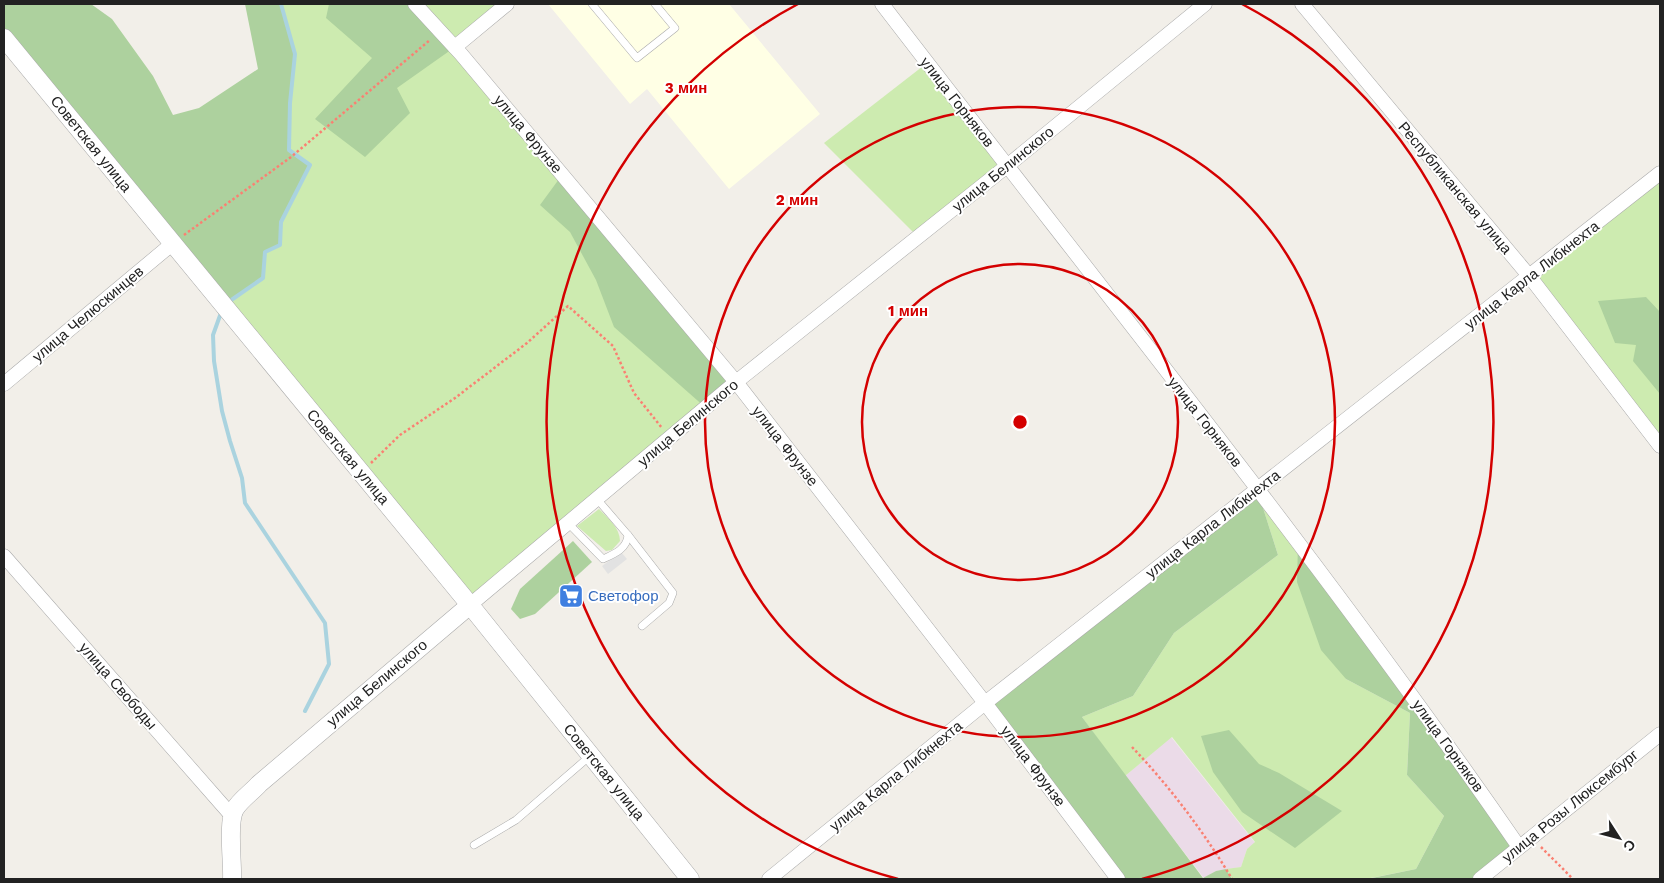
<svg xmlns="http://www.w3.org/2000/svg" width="1664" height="883" font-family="'Work Sans',sans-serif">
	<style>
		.industrial { fill: #ebdbe8 }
		.education { fill: #ffffe5 }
		.grass { fill: #cdebb0 }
		.forest { fill: #add19e }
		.parking { fill: #e2e2e2 }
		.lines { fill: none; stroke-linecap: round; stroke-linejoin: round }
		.stream { stroke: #aad3df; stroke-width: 4 }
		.service-casing { stroke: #a9a9a9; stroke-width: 8 }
		.minor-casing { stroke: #a9a9a9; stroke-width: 15 }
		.tertiary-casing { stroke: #a9a9a9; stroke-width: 19 }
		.path { stroke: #fa8072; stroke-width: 2.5; stroke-dasharray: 2.5 2.5; stroke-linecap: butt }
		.service { stroke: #fff; stroke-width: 7 }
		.minor { stroke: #fff; stroke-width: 14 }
		.tertiary { stroke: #fff; stroke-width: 18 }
		.ring { fill: none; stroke: #d40000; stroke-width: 2.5 }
		.labels { text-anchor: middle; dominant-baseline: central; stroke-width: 4; stroke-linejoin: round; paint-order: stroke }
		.street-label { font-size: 15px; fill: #222; stroke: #fff }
		.shop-label { font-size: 15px; fill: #366cbe; stroke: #fff; text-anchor: start }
		.centre { fill: #d40000; stroke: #fff; stroke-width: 2.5 }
		.ring-label { font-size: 15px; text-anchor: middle; font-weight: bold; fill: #d40000; stroke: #fff; stroke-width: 4; stroke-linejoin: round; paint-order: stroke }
	</style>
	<rect width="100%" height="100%" fill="#f2efe9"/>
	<!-- industrial -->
	<polygon class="industrial" points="1171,737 1255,843 1247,849 1241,867 1216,871 1204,878 1125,776"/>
	<!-- education -->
	<polygon class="education" points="548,4 729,4 820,114 729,189 647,89 630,104"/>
	<!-- grass -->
	<g class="grass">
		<polygon points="281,4 507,4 455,46 736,382 470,605 223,305 263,278 265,252 280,245 281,222 294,194 289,150 290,103 295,54"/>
		<polygon points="927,63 1007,166 918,237 824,143"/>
		<polygon points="1660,173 1660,446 1530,277"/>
		<polygon points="1257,489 1298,544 1346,679 1410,713 1407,775 1444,816 1416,869 1366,879 1232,879 1226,869 1241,867 1247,849 1255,842 1172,737 1125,776 1082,717 1133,696 1174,633 1278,555"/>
		<path d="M599,509C608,518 620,528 620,541L612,550L606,551L577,526Z"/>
	</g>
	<!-- forest -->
	<g class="forest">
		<polygon points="4,4 91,4 112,19 153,76 173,115 199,108 258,69 245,4 281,4 295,54 290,103 289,150 310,165 281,222 280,245 265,252 263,278 223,305 4,38"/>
		<polygon points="329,4 417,4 455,47 397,88 410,113 365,157 315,119 372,58 326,18"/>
		<polygon points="562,175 736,382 706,408 614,327 596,280 570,232 540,205"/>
		<polygon points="1646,297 1660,312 1660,394 1633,361 1636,345 1615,343 1598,301"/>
		<polygon points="1257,489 1278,555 1174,633 1133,696 1082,717 1203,878 1216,871 1226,869 1232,879 1118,879 985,703"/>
		<polygon points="573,541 592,562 535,614 520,619 511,609 520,589"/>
		<polygon points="1298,544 1519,847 1480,879 1367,879 1416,869 1444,816 1407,775 1410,713 1346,679 1321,650 1297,582"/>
		<polygon points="1229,730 1259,764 1279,773 1342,811 1295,848 1242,812 1213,772 1201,736"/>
	</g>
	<!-- parking -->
	<polygon class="parking" points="621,552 627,559 608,574 602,566"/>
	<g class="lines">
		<!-- stream -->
		<g class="stream">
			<polyline points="227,303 263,278 265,252 280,245 281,222 310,165 289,150 290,103 295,54 281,4"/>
			<polyline points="222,310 213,335 214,361 222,411 230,441 242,478 245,503 325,623 329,664 305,711"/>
		</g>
		<defs>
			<g id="service">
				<polyline points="592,4 637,58 675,28 655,4"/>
				<path d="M568,523L603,559C614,554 627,549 628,535L597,499"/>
				<polyline points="628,535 673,593 669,603 642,626"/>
				<polyline points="474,845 516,820 590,756"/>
			</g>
			<g id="minor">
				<polyline points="415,4 461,54 736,382 985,703 1118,879"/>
				<path d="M882,4C1096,283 1319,557 1519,847"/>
				<polyline points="1302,4 1530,277 1660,446"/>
				<polyline points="455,47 507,4"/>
				<polyline points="4,384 172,244"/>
				<polyline points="4,556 232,816"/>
				<polyline points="470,605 736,382 1007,166 1205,4"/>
				<polyline points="769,879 985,703 1660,173"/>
				<polyline points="1480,879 1660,734"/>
			</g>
			<g id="tertiary">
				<polyline points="4,38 470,605 690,879"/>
				<path d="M232,879C233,863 227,822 235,809C240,800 252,792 259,784L470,605"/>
			</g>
		</defs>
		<!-- service casing -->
		<use href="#service" class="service-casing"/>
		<!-- minor casing -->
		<use href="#minor" class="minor-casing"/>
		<!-- tertiary casing -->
		<use href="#tertiary" class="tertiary-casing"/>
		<!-- path -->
		<g class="path">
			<polyline points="184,235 291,157 430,40"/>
			<polyline points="371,463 400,435 455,398 527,343 568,306 613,346 634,393 662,428"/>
			<path d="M1132,747C1170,787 1204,832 1232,879"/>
			<polyline points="1541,847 1573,879"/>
		</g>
		<!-- service -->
		<use href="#service" class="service"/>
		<!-- minor -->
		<use href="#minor" class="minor"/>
		<!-- tertiary -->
		<use href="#tertiary" class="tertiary"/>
	</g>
	<!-- distance rings -->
	<g class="ring">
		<circle cx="1020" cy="422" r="158"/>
		<circle cx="1020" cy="422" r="315"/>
		<path d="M898 879A473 473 0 0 1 798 4M1242 4A473 473 0 0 1 1142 879"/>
	</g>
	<!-- icons -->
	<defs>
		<symbol id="supermarket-square" viewBox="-11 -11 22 22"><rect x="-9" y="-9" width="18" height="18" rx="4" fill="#3f7fe0" stroke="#fff"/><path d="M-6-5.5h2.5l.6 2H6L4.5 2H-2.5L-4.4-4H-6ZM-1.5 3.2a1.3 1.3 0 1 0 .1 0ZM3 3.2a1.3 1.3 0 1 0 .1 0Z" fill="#fff"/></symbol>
	</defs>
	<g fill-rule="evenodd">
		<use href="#supermarket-square" x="557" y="582" width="28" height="28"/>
	</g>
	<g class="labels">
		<!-- street labels -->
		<g class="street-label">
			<text transform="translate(957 102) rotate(52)">улица Горняков</text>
			<text transform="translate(528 134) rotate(50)">улица Фрунзе</text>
			<text transform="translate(91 144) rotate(51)">Советская улица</text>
			<text transform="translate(1003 169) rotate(-39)">улица Белинского</text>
			<text transform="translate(1455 188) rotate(50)">Республиканская улица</text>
			<text transform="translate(1532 275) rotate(-38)">улица Карла Либкнехта</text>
			<text transform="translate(88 314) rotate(-40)">улица Челюскинцев</text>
			<text transform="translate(1205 422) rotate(52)">улица Горняков</text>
			<text transform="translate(688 423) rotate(-40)">улица Белинского</text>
			<text transform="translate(785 446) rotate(52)">улица Фрунзе</text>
			<text transform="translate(348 457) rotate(50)">Советская улица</text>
			<text transform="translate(1213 524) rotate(-38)">улица Карла Либкнехта</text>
			<text transform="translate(377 683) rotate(-40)">улица Белинского</text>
			<text transform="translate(118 686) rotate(49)">улица Свободы</text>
			<text transform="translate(1448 746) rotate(54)">улица Горняков</text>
			<text transform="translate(1033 766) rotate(53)">улица Фрунзе</text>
			<text transform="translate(604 772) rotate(51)">Советская улица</text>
			<text transform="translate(896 776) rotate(-39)">улица Карла Либкнехта</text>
			<text transform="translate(1570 806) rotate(-39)">улица Розы Люксембург</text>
		</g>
		<!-- shop labels -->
		<g class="shop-label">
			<text x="588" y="596">Светофор</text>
		</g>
	</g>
	<circle cx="1020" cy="422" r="8" class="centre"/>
	<g class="ring-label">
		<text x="686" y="93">3 мин</text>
		<text x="797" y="205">2 мин</text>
		<text x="908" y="316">1 мин</text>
	</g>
	<!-- border -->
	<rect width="1664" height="883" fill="none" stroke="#222222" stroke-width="10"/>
	<!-- north arrow -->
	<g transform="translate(1619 838) rotate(126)" stroke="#ffffff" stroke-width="4" paint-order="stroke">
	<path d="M0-4L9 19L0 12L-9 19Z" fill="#222222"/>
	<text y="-8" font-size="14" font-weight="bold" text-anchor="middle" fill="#222222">С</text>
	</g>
</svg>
